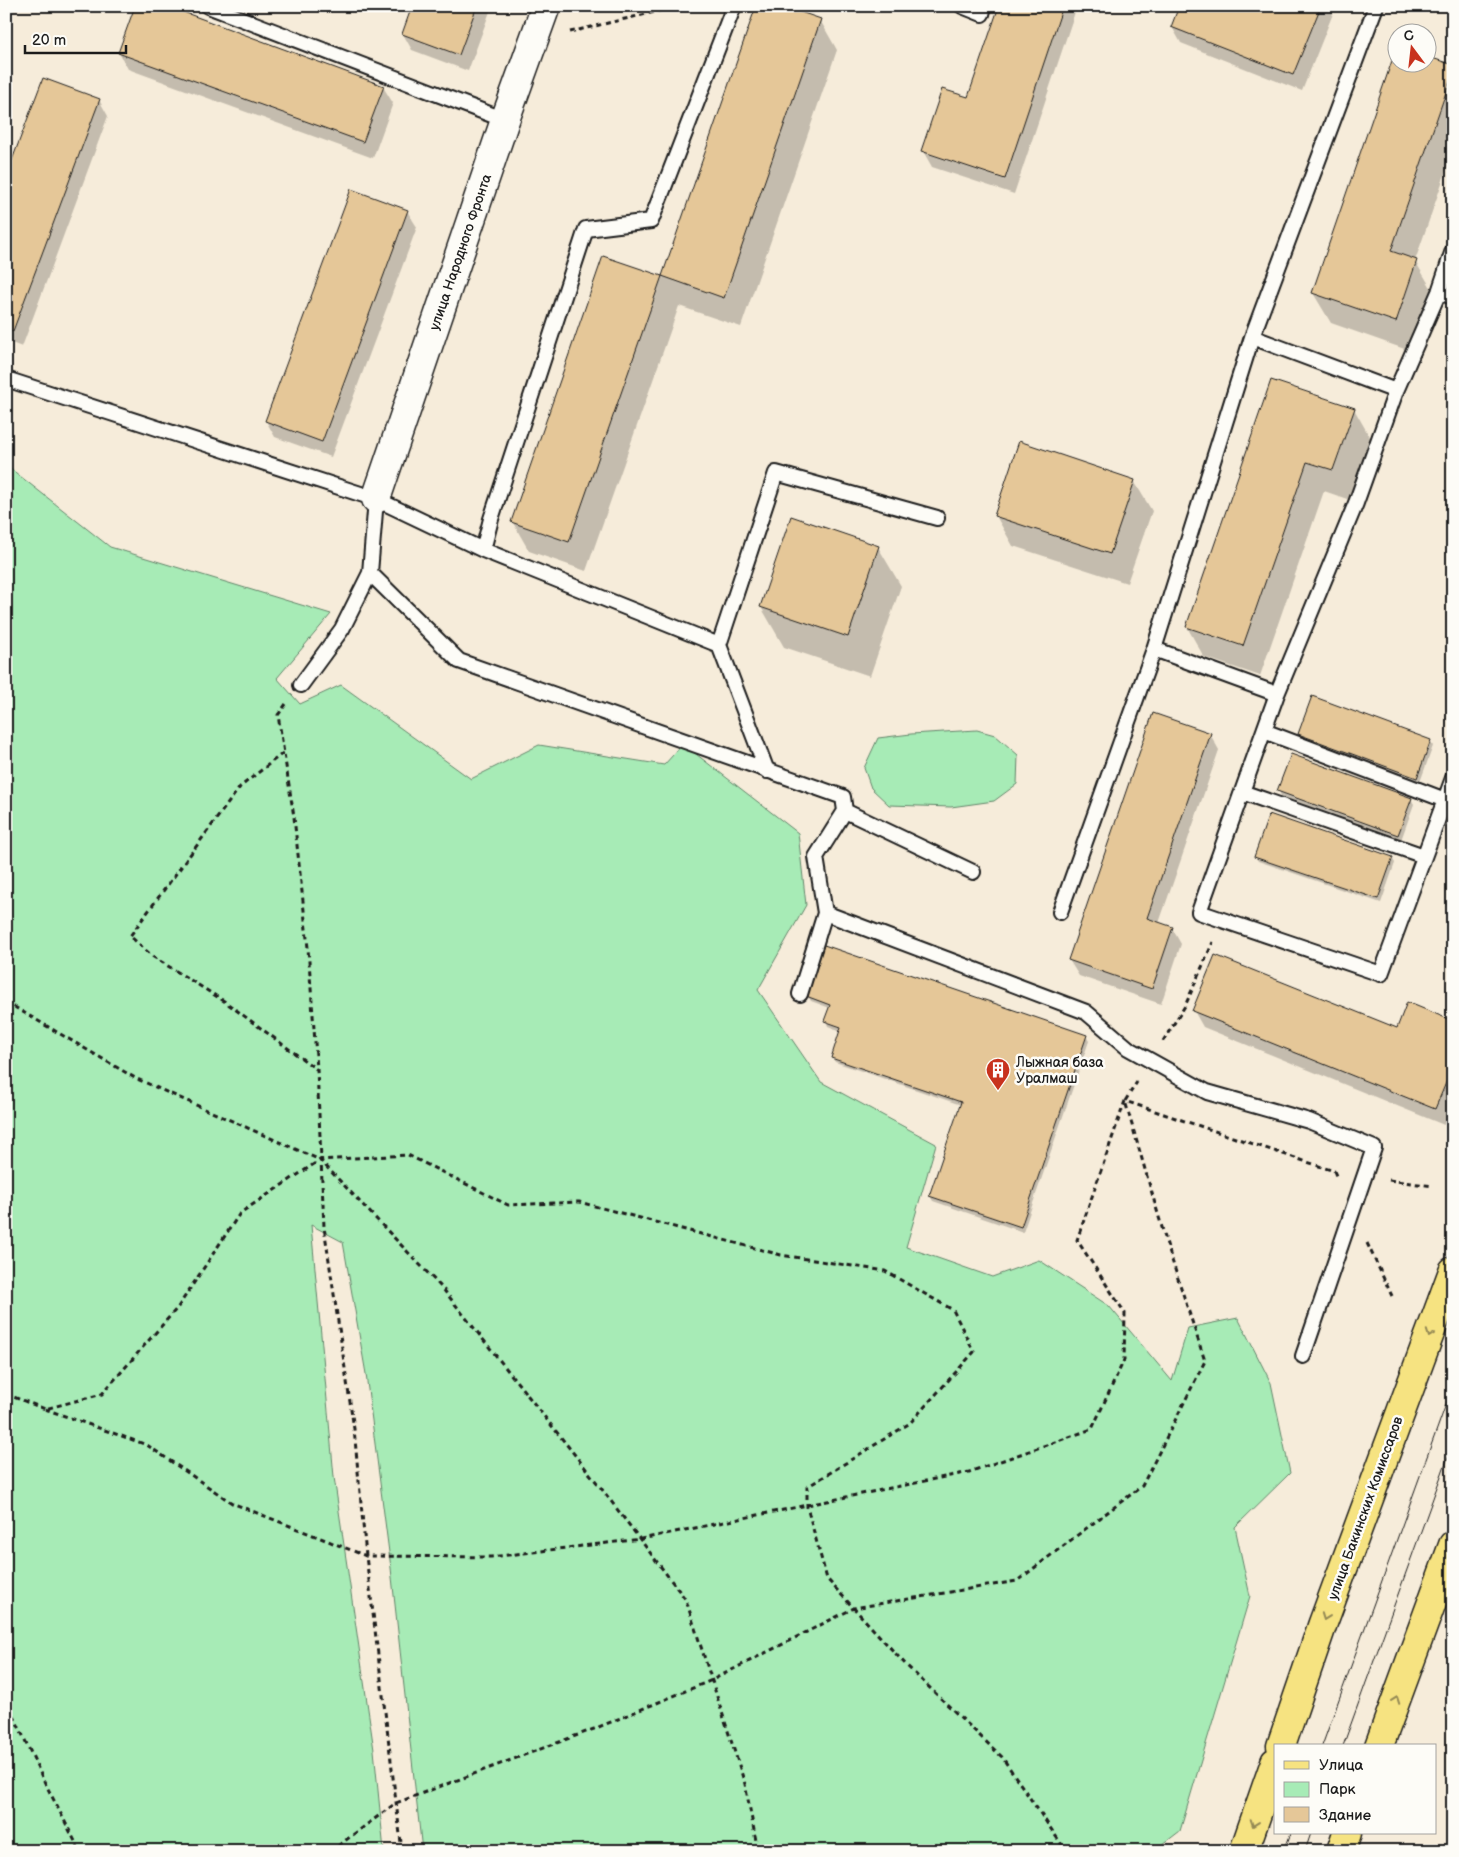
<svg xmlns="http://www.w3.org/2000/svg" width="1459" height="1857" font-family="'Balsamiq Sans',sans-serif">
	<style>
		.green { fill: #a7ebb6; stroke: #628469 }
		.shadow { fill: #0003 }
		.building { fill: #e5c798; stroke: #1c1c1c }
		.lines { fill: none; stroke-linecap: round; stroke-linejoin: round }
		.lane-casing { stroke: #1c1c1c; stroke-width: 18 }
		.street-casing { stroke: #1c1c1c; stroke-width: 31 }
		.primary-casing { stroke: #1c1c1c; stroke-width: 31 }
		.path { stroke: #1c1c1c; stroke-width: 3; stroke-dasharray: 5 4; stroke-linecap: butt }
		.lane { stroke: #fdfcf7; stroke-width: 14 }
		.street { stroke: #fdfcf7; stroke-width: 28 }
		.primary { stroke: #f6e381; stroke-width: 28 }
		.tram { stroke: #1c1c1c; stroke-width: 1 }
		.oneway { stroke: #948954 }
		.labels { text-anchor: middle; stroke-width: 5; stroke-linejoin: round; paint-order: stroke }
		.street-label { font-size: 14px; fill: #1c1c1c; stroke: #fdfcf7 }
		.poi-label { font-size: 14px; fill: #1c1c1c; stroke: #fdfcf7; text-anchor: start }
	</style>
	<rect width="100%" height="100%" fill="#f6ecda"/>
	<filter id="ink" filterUnits="userSpaceOnUse"><feTurbulence type="fractalNoise" baseFrequency=".02" numOctaves="2"/><feDisplacementMap in="SourceGraphic" scale="10" xChannelSelector="R" yChannelSelector="G"/><feConvolveMatrix kernelMatrix="1 2 1 2 8 2 1 2 1" color-interpolation-filters="sRGB"/></filter>
	<g filter="url(#ink)">
		<path class="green" d="M6,465L110,547L331,614L277,678L300,704L341,685L471,779L539,745L664,765L683,744L798,833L806,905L758,990L821,1082L936,1144L906,1247L992,1277L1039,1260L1109,1306L1172,1381L1188,1328L1238,1318L1271,1383L1290,1473L1235,1527L1250,1596L1180,1831L1154,1851H422L391,1568L366,1374L343,1242L311,1225L334,1477L374,1750L384,1851H6Z
			M977,730L995,735L1018,755L1017,784L994,801L951,807L889,805L871,788L864,768L878,738L911,734Z"/>
		<path class="shadow" d="M413,6H492L468,71L412,50L403,34Z
			M757,6L820,20L837,50L741,327L679,306L586,571L529,551L512,521L604,258L662,278Z
			M1000,6H1077L1014,194L932,167L923,151L969,99Z
			M1180,6H1336L1302,91L1181,43L1172,27Z
			M119,53L383,87L393,103L373,158L128,69Z
			M1396,53V62L1453,67V151L1415,261L1433,291L1413,352L1331,323L1313,293Z
			M99,100L108,116L22,347L6,341V180Z
			M407,211L417,227L331,457L275,437L266,421Z
			M1272,381L1354,409L1371,439L1350,500L1324,491L1260,676L1204,657L1187,627Z
			M1134,481L1152,511L1127,583L1013,546L996,516Z
			M878,547L901,586L870,676L784,647L761,607Z
			M1210,734L1219,750L1159,923L1172,928L1181,944L1161,1004L1079,976L1069,960Z
			M1299,734L1430,741L1433,746L1420,782L1302,739Z
			M1279,791L1411,799L1414,804L1401,840L1281,796Z
			M1255,856L1392,858L1395,863L1381,903L1258,861Z
			M808,996L1086,1036L1089,1041L1023,1232L933,1201L930,1196L961,1105L835,1062L832,1057L841,1031L828,1026L826,1021L830,1008L811,1001Z
			M1194,1011L1397,1030L1453,1022V1103L1444,1125L1203,1027Z"/>
		<path class="building" d="M135,6H167L384,86L363,142L118,53Z
			M412,6H477L459,55L402,34Z
			M756,6H783L821,19L724,298L662,276Z
			M999,6H1063L1005,179L921,151L942,89L968,97Z
			M1179,6H1321L1293,75L1171,27Z
			M1396,49V62H1426V56L1453,65V72L1391,251L1417,260L1396,322L1312,293Z
			M43,78L100,99L13,331L6,329V176Z
			M351,189L408,210L322,442L265,421Z
			M603,256L662,276L569,542L511,522Z
			M1271,380L1355,408L1333,470L1307,462L1243,646L1186,627Z
			M1019,441L1135,480L1110,554L994,516Z
			M791,516L879,546L848,637L760,607Z
			M1312,696L1431,740L1417,778L1298,734Z
			M1153,713L1211,733L1147,918L1173,927L1152,989L1068,960Z
			M1291,754L1412,798L1398,835L1277,791Z
			M1269,814L1393,857L1378,899L1254,857Z
			M1453,891V907L1447,905Z
			M824,945L1087,1035L1021,1227L929,1196L961,1102L831,1058L841,1027L824,1021L830,1005L806,996Z
			M1215,955L1397,1028L1407,1002L1453,1021V1066L1435,1109L1192,1011Z"/>
		<g class="lines">
			<defs>
				<path id="lane" d="M208,6L505,120
					M962,6L982,14L984,6
					M1439,292L1453,297
					M1252,337L1396,391
					M6,379L376,499L483,550L719,645
					M376,499L370,573L459,661L843,797L845,811L973,872
					M483,550L491,519L586,229L651,221L734,6
					M1154,649L1277,694L1356,503L1396,391L1439,292L1453,250
					M301,685L342,629L370,573
					M1277,694L1199,912L1381,974L1453,778
					M1264,731L1445,800
					M767,771L719,645L776,473L937,518
					M1242,792L1424,856
					M1060,912L1154,649L1252,337L1376,6
					M825,913L1086,1012L1128,1048L1207,1092L1309,1121L1374,1148L1303,1356
					M800,994L825,913L816,857L845,811"/>
				<path id="street" d="M376,499L505,120L546,6"/>
				<path id="primary" d="M1281,1746L1323,1623L1453,1271
					M1379,1746L1453,1545
					M1244,1851L1275,1762
					M1341,1851L1347,1833"/>
			</defs>
			<use href="#lane" class="lane-casing"/>
			<use href="#street" class="street-casing"/>
			<use href="#primary" class="primary-casing"/>
			<path class="path" d="M570,32L680,6
				M286,704L278,715L294,817L308,948L317,1069L324,1227L354,1429L366,1556L402,1851
				M283,753L240,787L130,936L152,956L224,1001L316,1069
				M6,1002L135,1078L320,1160L443,1289L598,1484L686,1600L745,1784L758,1851
				M1163,1041L1185,1006L1213,942
				M1389,1180L1433,1186
				M1367,1243L1392,1296
				M6,1394L45,1409L102,1394L178,1307L240,1213L320,1160L408,1155L508,1205L579,1202L781,1255L885,1271L953,1310L974,1352L910,1423L807,1487V1507L827,1579L907,1666L1002,1757L1066,1851
				M45,1409L147,1445L232,1503L366,1556L491,1557L641,1539L969,1472L1092,1429L1124,1360L1125,1313L1077,1240L1125,1101L1334,1171L1337,1178
				M6,1699L43,1779L80,1851
				M331,1851L396,1803L594,1729L712,1680L854,1608L1017,1581L1142,1486L1205,1361L1168,1248L1125,1101L1137,1082"/>
			<use href="#lane" class="lane"/>
			<use href="#street" class="street"/>
			<use href="#primary" class="primary"/>
			<path class="tram" d="M1322,1746L1453,1385
				M1343,1746L1453,1443
				M1284,1851L1291,1833
				M1305,1851L1311,1833"/>
		</g>
		<defs><path id="oneway-chevron" d="M-2-3.5L2.5 0L-2 3.5" fill="none" stroke-width="1.6" stroke-linecap="round" stroke-linejoin="round" transform="scale(1.25)"/></defs>
		<g class="oneway">
			<use href="#oneway-chevron" transform="translate(1430 1334) rotate(110)"/>
			<use href="#oneway-chevron" transform="translate(1325 1617) rotate(110)"/>
			<use href="#oneway-chevron" transform="translate(1396 1700) rotate(-70)"/>
			<use href="#oneway-chevron" transform="translate(1254 1823) rotate(109)"/>
		</g>
	</g>
	<defs>
		<symbol id="building-pin" viewBox="-11 -11 22 30"><path d="M0 17L-7.5 6A9.5 9.5 0 1 1 7.5 6Z" fill="#c8321e" stroke="#fdfcf7"/><path d="M-4-6H4V6H1V3H-1V6H-4ZM-2.5-4.3h1.7v1.8h-1.7ZM.8-4.3h1.7v1.8H.8ZM-2.5-1h1.7V.8h-1.7ZM.8-1h1.7V.8H.8Z" fill="#fff"/></symbol>
	</defs>
	<g fill-rule="evenodd">
		<use href="#building-pin" x="984" y="1056" width="28" height="38"/>
	</g>
	<g class="labels">
		<g class="street-label">
			<text transform="translate(460 252) rotate(-71)" y="5">улица Народного Фронта</text>
			<text transform="translate(1365 1508) rotate(-70)" y="5">улица Бакинских Комиссаров</text>
		</g>
		<g class="poi-label">
			<text x="1016" y="1067">Лыжная база<tspan x="1016" dy="16">Уралмаш</tspan></text>
		</g>
	</g>
	<rect width="1459" height="1857" fill="none" stroke="#fdfcf7" stroke-width="25"/>
	<rect x="12" y="12" width="1434" height="1832" fill="none" stroke="#1c1c1c" stroke-width="2" filter="url(#ink)"/>
	<rect x="1274" y="1744" width="162" height="90" fill="#fdfcf7" stroke="#a3a29f"/>
	<rect x="1284" y="1761" width="25" height="8" fill="#f6e381" stroke="#a3a29f"/>
	<text x="1319" y="1770" font-size="15" fill="#1c1c1c">Улица</text>
	<rect x="1284" y="1782" width="25" height="15" fill="#a7ebb6" stroke="#a3a29f"/>
	<text x="1319" y="1794" font-size="15" fill="#1c1c1c">Парк</text>
	<rect x="1284" y="1807" width="25" height="15" fill="#e5c798" stroke="#a3a29f"/>
	<text x="1319" y="1820" font-size="15" fill="#1c1c1c">Здание</text>
	<g transform="translate(1412 48) rotate(345)"><circle r="24" fill="#fdfcf7" stroke="#a3a29f"/>
	<path d="M0-4L9 19L0 12L-9 19Z" fill="#c8321e"/>
	<text y="-8" font-size="14" font-weight="bold" text-anchor="middle" fill="#1c1c1c">С</text>
	</g>
	<path d="M25 45v8h101v-8" fill="none" stroke="#1c1c1c" stroke-width="2.5"/>
	<text x="32" y="45" font-size="15" fill="#1c1c1c" stroke="#fdfcf7" stroke-width="4" paint-order="stroke">20 m</text>
</svg>
